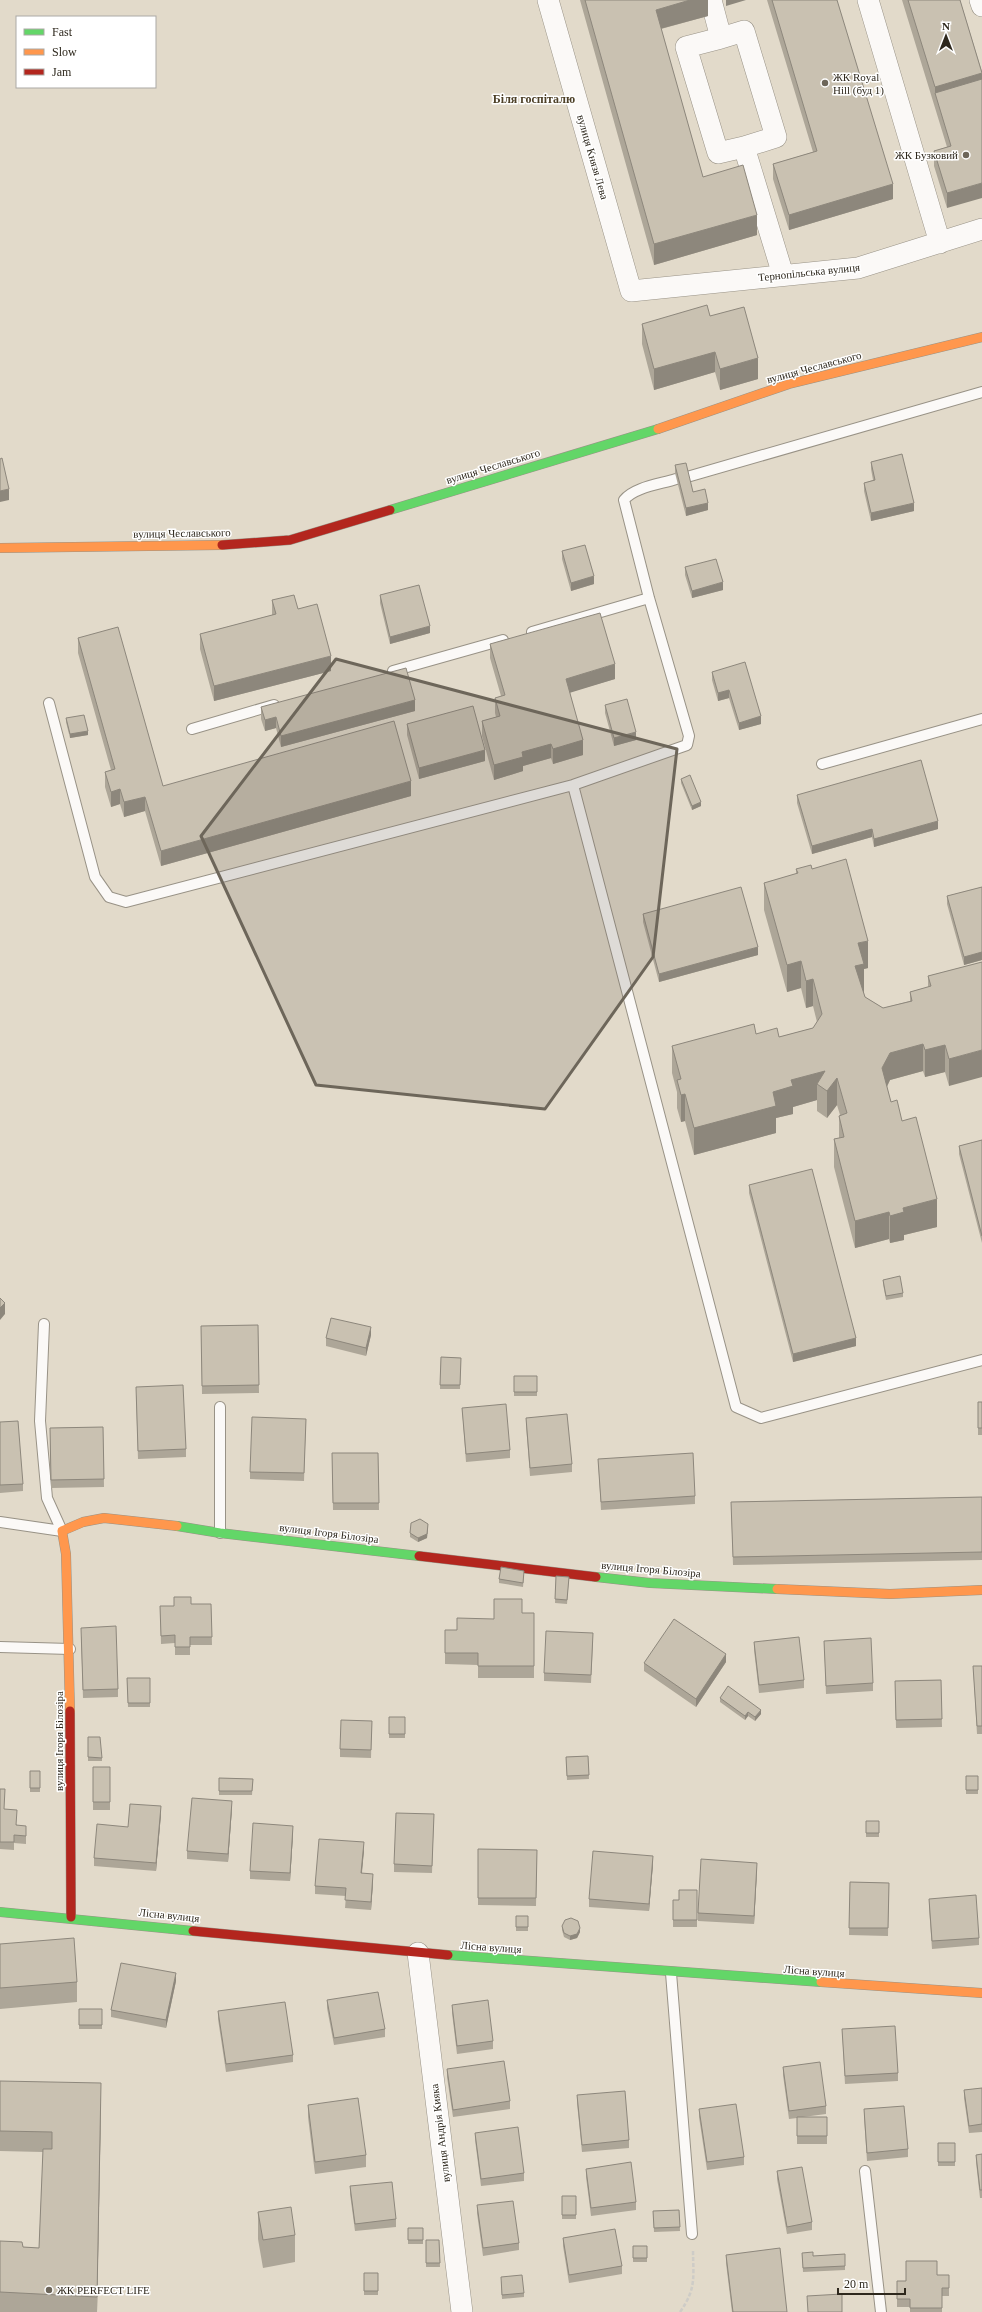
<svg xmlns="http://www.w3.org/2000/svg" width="982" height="2312" font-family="'Times New Roman',serif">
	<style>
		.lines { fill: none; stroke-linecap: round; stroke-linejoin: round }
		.lane-casing { stroke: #989286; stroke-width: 12 }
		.street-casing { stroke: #989286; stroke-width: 22 }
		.fast-casing { stroke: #989286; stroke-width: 10 }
		.slow-casing { stroke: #989286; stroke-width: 10 }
		.jam-casing { stroke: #989286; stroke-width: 10 }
		.path { stroke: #ceccc7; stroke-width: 2.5; stroke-dasharray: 4 2; stroke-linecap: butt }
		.lane { stroke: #fbf9f7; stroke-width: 10 }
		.street { stroke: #fbf9f7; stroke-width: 21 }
		.fast { stroke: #63d668; stroke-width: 9 }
		.slow { stroke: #ff974d; stroke-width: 9 }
		.jam { stroke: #b3261e; stroke-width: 9 }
		.wall { fill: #ada698 }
		.shaded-wall { fill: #8d877c }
		.building { fill: #c9c1b1; stroke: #8d877c }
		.marked { fill: #6d665a; fill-opacity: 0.2; stroke: #6d665a; stroke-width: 3; stroke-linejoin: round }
		.poi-dot { fill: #6d665a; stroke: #fff; stroke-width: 1.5 }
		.labels { text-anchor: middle; stroke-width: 3; stroke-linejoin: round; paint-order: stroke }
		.poi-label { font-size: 11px; fill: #2e281d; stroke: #fff; text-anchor: start }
		.street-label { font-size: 11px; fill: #2e281d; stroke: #fff }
		.neighbourhood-label { font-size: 12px; font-weight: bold; fill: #4d4027; stroke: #fff }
	</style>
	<rect width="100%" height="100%" fill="#e2daca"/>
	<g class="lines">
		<defs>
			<path id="lane" d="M687,477L982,392
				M532,632L649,598
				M393,671L503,640
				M49,703L95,877L109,897L126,902L573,785L687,745L689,736L649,598L624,500C634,487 661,484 676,479
				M192,729L274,705
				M822,764L982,719
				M573,785L736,1407L761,1418L982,1360
				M0,1522L62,1531L47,1498L40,1421L44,1324
				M220,1533V1407
				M0,1647L70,1649
				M671,1973L692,2234
				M865,2171L881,2312"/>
			<path id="street" d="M548,0L631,291L858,268L982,229
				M711,0L721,38L744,31L776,137L744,147L783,275
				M868,0L940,243
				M980,0L982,6
				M721,38L686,47L718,153L744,147
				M418,1953L462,2312"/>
			<path id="fast" d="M390,510L658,429
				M177,1526L220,1533L419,1556
				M596,1577L650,1583L777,1589
				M0,1912L193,1931
				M448,1955L821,1982"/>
			<path id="slow" d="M658,429L789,384L982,337
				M0,548L222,545
				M777,1589L890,1594L982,1590
				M70,1711L66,1554L62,1531L83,1522L104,1518L177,1526
				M821,1982L982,1993"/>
			<path id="jam" d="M222,545L290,540L390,510
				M419,1556L596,1577
				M70,1711L71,1917
				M193,1931L448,1955"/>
		</defs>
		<use href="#lane" class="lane-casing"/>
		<use href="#street" class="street-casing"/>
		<use href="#fast" class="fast-casing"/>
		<use href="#slow" class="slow-casing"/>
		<use href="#jam" class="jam-casing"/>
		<path class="path" d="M680,2312C697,2288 693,2276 693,2249"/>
		<use href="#lane" class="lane"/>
		<use href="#street" class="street"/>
		<use href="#fast" class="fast"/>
		<use href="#slow" class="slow"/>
		<use href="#jam" class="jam"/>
	</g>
	<path class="wall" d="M580,0H708V16L661,29L703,177L757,235L654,265Z
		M767,0H837L893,199L789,230L773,179V164L813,152Z
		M902,0H960L982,72L947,208L934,166V151L947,147Z
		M710,316L758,379L720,390L715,372L654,390L642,344V324Z
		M871,462L914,511L871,521L864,491V483L873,480L871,469Z
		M675,465L693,492L708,510L686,516L675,473Z
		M562,551L594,584L571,591L562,559Z
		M685,567L723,590L692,598L685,575Z
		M380,595L430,633L390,644L380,603Z
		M272,600L331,671L214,701L200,649V634L272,615Z
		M78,638L163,786L411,796L161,866L145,811L124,817L120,804L111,807L105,787V772L111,770L78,653Z
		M490,644L615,679L570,692L583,755L553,764L551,758L523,766V771L494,780L482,736V721L496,717L495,713V698L501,696L490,658Z
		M712,672L761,724L739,730L729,698L718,701L712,680Z
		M605,705L636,740L614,746L605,713Z
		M261,707L415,711L281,747L276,728L265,731L261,719Z
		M66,718L88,735L70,738L66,722Z
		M407,724L485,761L419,779L407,735Z
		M681,779L701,806L692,810L681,783Z
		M797,795L938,829L874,847L872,837L812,854L797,803Z
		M796,869H812L868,968L864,969V992H863L865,997L883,1008L910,1001V992L928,987V976L982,962L949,1086L945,1072L925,1077L923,1071L890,1080L887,1087L891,1102L902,1121L937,1227L904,1235V1240L890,1243L889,1239L855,1248L834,1167V1139L839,1138V1116L840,1115L837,1105L827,1118L817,1111V1100L793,1107V1114L776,1118V1133L694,1155L685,1121L681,1122L677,1108V1092L672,1073V1046L756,1034L779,1037L813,1028L817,1022L813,1006L806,1008L801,988L787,992L764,910V883L796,874Z
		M982,887V960L964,965L947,904V896Z
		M643,914L758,955L659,982L643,922Z
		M982,1140V1243L959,1154V1146Z
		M749,1185L856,1346L793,1362L749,1193Z
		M883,1280L903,1293V1297L886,1300L883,1284Z
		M258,1325L259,1393L202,1394L201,1326Z
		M371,1335L366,1356L326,1346V1338Z
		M441,1357L461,1358L460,1389H440Z
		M514,1376H537V1396H514Z
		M136,1395L186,1449V1457L138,1459Z
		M978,1402H982V1435H978Z
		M462,1408L510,1450V1458L466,1462Z
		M526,1418L572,1464V1472L530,1476L526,1425Z
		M306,1419L304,1481L250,1479V1472Z
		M0,1422L23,1484V1491L0,1493Z
		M103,1427L104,1487L51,1488L50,1428Z
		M332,1453H378L379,1510H333Z
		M598,1459L695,1496V1504L601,1510Z
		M982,1497V1560L733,1565L731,1502Z
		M428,1528L427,1538L418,1542L410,1537V1533Z
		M524,1575L523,1587L499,1583V1579Z
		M556,1576L569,1577L567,1604L555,1603Z
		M191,1604H211L212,1645H190V1655H175V1643L161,1644L160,1606H174Z
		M522,1613H534V1678H478V1665L445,1664V1630H457L494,1619Z
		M81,1636L118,1689V1697L83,1698Z
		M593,1641L591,1683L544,1681V1673Z
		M824,1641L873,1683V1691L826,1694Z
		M754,1642L804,1680V1688L759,1693L754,1650Z
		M726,1662L696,1707L644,1671V1663Z
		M973,1666H982V1734H977Z
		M127,1678H150V1707H128Z
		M941,1680L942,1727L896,1728L895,1681Z
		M720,1698L761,1714L755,1721L748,1716L745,1720L720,1702Z
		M389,1717H405V1738H389Z
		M372,1721L371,1758L340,1757V1749Z
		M88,1737L102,1758V1761H88Z
		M588,1756L589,1779L567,1780L566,1757Z
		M93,1767H110V1810H93Z
		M30,1771H40V1792H30Z
		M966,1776H978V1794H966Z
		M219,1778L253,1779L252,1795H219Z
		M0,1789L4,1809L17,1825L26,1833V1844L14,1843V1850L0,1849Z
		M232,1808L228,1862L187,1859V1851Z
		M161,1814L156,1871L94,1866V1858L128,1827Z
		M434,1814L432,1873L394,1872V1864Z
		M866,1821H879V1837H866Z
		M293,1834L290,1881L250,1879V1871Z
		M478,1849L537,1850L536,1906L478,1905Z
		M364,1850L362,1873L373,1882L371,1910L345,1908L346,1896L315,1894V1886Z
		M653,1864L649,1911L589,1907V1899Z
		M757,1870L754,1924L698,1921V1913Z
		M850,1882L889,1883L888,1936L849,1935Z
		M697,1890V1927H673V1900H679Z
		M929,1899L979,1938V1945L932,1949L929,1907Z
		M516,1916H528V1931H516Z
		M562,1926L580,1932L577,1938L570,1940L564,1937L562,1930Z
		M0,1944L77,1982V2002L0,2009Z
		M176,1981L166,2028L111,2017V2010Z
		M327,2000L385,2029V2037L334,2045L327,2008Z
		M452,2005L493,2041V2049L457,2054L452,2013Z
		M79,2009H102V2029H79Z
		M218,2011L293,2055V2062L226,2072L218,2019Z
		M842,2029L898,2073V2081L845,2084Z
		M783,2067L826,2106V2114L803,2117H827V2144H797V2118L789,2119L783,2075Z
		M447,2069L510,2101V2109L453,2117L447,2077Z
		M0,2081L101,2104L97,2312H0V2241L23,2247L39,2248L43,2152L0,2151Z
		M982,2088V2132L969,2133L964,2098V2090Z
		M577,2095L629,2140V2148L582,2152L577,2103Z
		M308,2105L366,2155V2167L315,2174L308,2117Z
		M699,2109L744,2157V2165L707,2170L699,2117Z
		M864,2109L908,2149V2157L867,2161L864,2117Z
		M475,2133L524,2173V2181L481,2186L475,2140Z
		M938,2143H955V2166H938Z
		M982,2154V2198H980L976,2162V2155Z
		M586,2169L636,2202V2210L591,2216L586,2177Z
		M777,2171L812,2222V2230L787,2234L777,2179Z
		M350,2186L396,2219V2227L355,2231L350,2194Z
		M562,2196H576V2219H562Z
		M477,2205L519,2243V2250L483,2256L477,2213Z
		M679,2210L680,2231L654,2232L653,2211Z
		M258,2212L295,2235V2262L263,2268L258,2239Z
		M408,2228H423V2244H408Z
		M563,2238L622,2266V2274L569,2283L563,2246Z
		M426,2240H439L440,2267H426Z
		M633,2246H647V2262H633Z
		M802,2253L813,2256L845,2254V2270L803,2272Z
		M726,2255L787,2312H732L726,2263Z
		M364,2273H378V2295H364Z
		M949,2275V2296H942V2312H910V2307H897V2281H906Z
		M501,2281L524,2293V2297L502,2299Z"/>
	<path class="shaded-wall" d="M690,0H708V16L656,30V10Z
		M726,0H746L726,6Z
		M982,73V94L935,93V87Z
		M982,183V198L947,208V193Z
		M893,184V199L789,230V215Z
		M757,215V235L654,265V244Z
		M715,352V372L654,390V369Z
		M758,358V379L720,390V369Z
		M9,489V500L0,502V491Z
		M708,503V510L686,516V508Z
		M914,503V511L871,521V513Z
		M594,576V584L571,591V583Z
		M723,582V590L692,598V591Z
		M430,626V633L390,644V637Z
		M331,656V671L214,701V686Z
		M615,664V679L566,694V679Z
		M729,690V698L718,701V693Z
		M415,700V711L281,747V736Z
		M761,716V724L739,730V723Z
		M276,717V728L265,731V720Z
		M88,731V735L70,738V734Z
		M636,732V740L614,746V738Z
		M583,740V755L553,764V749Z
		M551,744V758L523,766V771L494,780V765L522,752Z
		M485,750V761L419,779V768Z
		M411,781V796L161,866V851Z
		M120,789V804L111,807V792Z
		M145,797V811L124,817V802Z
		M701,802V806L692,810V806Z
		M938,821V829L874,847V839Z
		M872,829V837L812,854V846Z
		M868,941V968L864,969V992L855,994V966L858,943Z
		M758,947V955L659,982V974Z
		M982,952V960L964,965V957Z
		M801,961V988L787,992V965Z
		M813,979V1006L806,1008V981Z
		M923,1044V1071L890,1080L882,1096V1068L890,1053Z
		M945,1045V1072L925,1077V1050Z
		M982,1050V1077L949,1086V1059Z
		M825,1071L817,1084V1100L793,1107V1114L776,1118V1133L694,1155V1128L773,1092L791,1080Z
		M837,1078V1105L827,1118V1091Z
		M685,1094V1121L681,1122V1095Z
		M937,1199V1227L904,1235V1240L890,1243V1216L903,1208Z
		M889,1212V1239L855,1248V1221Z
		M5,1303V1314L0,1320V1308Z
		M371,1327V1335L366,1356V1348Z
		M856,1338V1346L793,1362V1354Z
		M428,1524L427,1538L418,1542V1538Z
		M726,1654V1662L696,1707V1699Z
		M761,1710V1714L755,1721V1717Z
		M748,1712V1716L745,1720V1716Z
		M232,1801V1808L228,1862V1854Z
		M161,1806V1814L156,1871V1863Z
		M293,1826V1834L290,1881V1873Z
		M364,1842V1850L361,1880V1873Z
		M653,1856V1864L649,1911V1904Z
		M757,1863V1870L754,1924V1916Z
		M373,1874V1882L371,1910V1902Z
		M580,1928V1932L577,1938L570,1940V1936Z
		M176,1973V1981L166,2028V2020Z
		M101,2083V2104L97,2312V2297Z"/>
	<path class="building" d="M585,0H690L656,10L703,177L743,165L757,215L654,244Z
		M772,0H837L893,184L789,215L773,164L817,151Z
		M908,0H960L982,73L935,87Z
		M982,79V183L947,193L934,151L951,146L935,93Z
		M707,305L710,316L744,307L758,358L720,369L715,352L654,369L642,324Z
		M902,454L914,503L871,513L864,483L875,480L871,462Z
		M2,458L9,489L0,491V459Z
		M686,463L693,492L705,489L708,503L686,508L675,465Z
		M585,545L594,576L571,583L562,551Z
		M716,559L723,582L692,591L685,567Z
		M419,585L430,626L390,637L380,595Z
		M294,595L298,609L317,604L331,656L214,686L200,634L276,614L272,600Z
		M600,613L615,664L566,679L583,740L553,749L551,744L522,752L523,757L494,765L482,721L500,716L495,698L505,695L490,644Z
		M118,627L163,786L394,721L411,781L161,851L145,797L124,802L120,789L111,792L105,772L115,769L78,638Z
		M745,662L761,716L739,723L729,690L718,693L712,672Z
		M406,668L415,700L281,736L276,717L265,720L261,707Z
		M627,699L636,732L614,738L605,705Z
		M473,706L485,750L419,768L407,724Z
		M84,715L88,731L70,734L66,718Z
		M921,760L938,821L874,839L872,829L812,846L797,795Z
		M690,775L701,802L692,806L681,779Z
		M846,859L868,941L858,943L864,964L855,966L865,997L883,1008L912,1001L910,992L931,986L928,976L982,962V1050L949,1059L945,1045L925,1050L923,1044L890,1053L882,1068L891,1102L897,1100L902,1121L916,1117L937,1199L903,1208L904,1212L890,1216L889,1212L855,1221L834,1139L844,1137L839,1116L847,1113L837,1078L827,1091L817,1084L825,1071L791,1080L793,1086L773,1092L776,1106L694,1128L685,1094L681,1095L677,1080L681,1079L672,1046L754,1024L756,1034L777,1028L779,1037L813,1028L822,1014L813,979L806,981L801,961L787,965L764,883L798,873L796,869L811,865L812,869Z
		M741,887L758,947L659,974L643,914Z
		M982,887V952L964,957L947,896Z
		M982,1140V1236L959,1146Z
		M812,1169L856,1338L793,1354L749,1185Z
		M900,1276L903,1293L886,1296L883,1280Z
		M0,1298L5,1303L0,1308Z
		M331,1318L371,1327L366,1348L326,1338Z
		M258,1325L259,1385L202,1386L201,1326Z
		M441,1357L461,1358L460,1385H440Z
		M514,1376H537V1392H514Z
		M183,1385L186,1449L138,1451L136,1387Z
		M978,1402H982V1428H978Z
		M506,1404L510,1450L466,1454L462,1408Z
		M567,1414L572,1464L530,1468L526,1418Z
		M252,1417L306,1419L304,1473L250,1472Z
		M18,1421L23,1484L0,1485V1422Z
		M103,1427L104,1479L51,1480L50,1428Z
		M332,1453H378L379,1503H333Z
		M693,1453L695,1496L601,1502L598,1459Z
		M982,1497V1552L733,1557L731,1502Z
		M420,1519L428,1524L427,1534L418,1538L410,1533L411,1523Z
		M501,1567L524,1571L523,1583L499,1579Z
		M556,1576L569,1577L567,1600L555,1599Z
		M174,1597H191V1604H211L212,1637H190V1647H175V1635L161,1636L160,1606H174Z
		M494,1599H522V1613H534V1666H478V1653H445V1630H457V1618L494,1619Z
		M674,1619L726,1654L696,1699L644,1663Z
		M116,1626L118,1689L83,1690L81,1628Z
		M546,1631L593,1633L591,1675L544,1673Z
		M799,1637L804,1680L759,1685L754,1642Z
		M871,1638L873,1683L826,1686L824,1641Z
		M973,1666H982V1726H977Z
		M127,1678H150V1703H128Z
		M941,1680L942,1719L896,1720L895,1681Z
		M728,1686L761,1710L755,1717L748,1712L745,1716L720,1698Z
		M389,1717H405V1734H389Z
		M341,1720L372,1721L371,1750L340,1749Z
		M88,1737H100L102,1758L88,1757Z
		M588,1756L589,1775L567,1776L566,1757Z
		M93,1767H110V1802H93Z
		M30,1771H40V1788H30Z
		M966,1776H978V1790H966Z
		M219,1778L253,1779L252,1791H219Z
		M0,1789H5L4,1809L17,1810L16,1825L26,1826V1836L14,1835V1842H0Z
		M192,1798L232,1801L228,1854L187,1851Z
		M130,1804L161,1806L156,1863L94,1858L97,1824L128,1827Z
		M396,1813L434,1814L432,1866L394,1864Z
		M866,1821H879V1833H866Z
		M253,1823L293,1826L290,1873L250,1871Z
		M319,1839L364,1842L361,1873L373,1874L371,1902L345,1900L346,1888L315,1886Z
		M478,1849L537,1850L536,1898H478Z
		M593,1851L653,1856L649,1904L589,1899Z
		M701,1859L757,1863L754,1916L698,1913Z
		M850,1882L889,1883L888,1928H849Z
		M679,1890H697V1920H673V1900H679Z
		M976,1895L979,1938L932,1941L929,1899Z
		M516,1916H528V1927H516Z
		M571,1918L578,1921L580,1928L577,1934L570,1936L564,1933L562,1926L565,1920Z
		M74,1938L77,1982L0,1988V1944Z
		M121,1963L176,1973L166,2020L111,2010Z
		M378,1992L385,2029L334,2038L327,2000Z
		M488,2000L493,2041L457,2046L452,2005Z
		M285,2002L293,2055L226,2064L218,2011Z
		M79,2009H102V2025H79Z
		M895,2026L898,2073L845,2076L842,2029Z
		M504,2061L510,2101L453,2110L447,2069Z
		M820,2062L826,2106L789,2111L783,2067Z
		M0,2081L101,2083L97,2297L0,2292V2241L22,2242L23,2247L39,2248L43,2149H52V2132L0,2131Z
		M982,2088V2124L969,2126L964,2090Z
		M625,2091L629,2140L582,2145L577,2095Z
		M358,2098L366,2155L315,2162L308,2105Z
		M736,2104L744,2157L707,2162L699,2109Z
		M904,2106L908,2149L867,2153L864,2109Z
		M797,2117H827V2136H797Z
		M518,2127L524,2173L481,2179L475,2133Z
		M938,2143H955V2162H938Z
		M982,2154V2190H980L976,2155Z
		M631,2162L636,2202L591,2208L586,2169Z
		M802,2167L812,2222L787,2227L777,2171Z
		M392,2182L396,2219L355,2224L350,2186Z
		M562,2196H576V2215H562Z
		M513,2201L519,2243L483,2248L477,2205Z
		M291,2207L295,2235L263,2240L258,2212Z
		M679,2210L680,2227L654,2228L653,2211Z
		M408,2228H423V2240H408Z
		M615,2229L622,2266L569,2275L563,2238Z
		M426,2240H439L440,2263H426Z
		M633,2246H647V2258H633Z
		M780,2248L787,2312H733L726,2255Z
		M813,2252V2256L845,2254V2266L803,2268L802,2253Z
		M906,2261H937V2275H949V2288H942V2308H910V2299H897V2281H906Z
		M364,2273H378V2291H364Z
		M522,2275L524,2293L502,2295L501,2277Z
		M842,2294V2312H808L807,2296Z"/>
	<path class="marked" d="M336,659L677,749L653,957L545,1109L316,1085L201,836Z"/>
	<g class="poi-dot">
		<circle cx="825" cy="83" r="4"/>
		<circle cx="966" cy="155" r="4"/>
		<circle cx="49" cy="2290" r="4"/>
	</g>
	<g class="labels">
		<g class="poi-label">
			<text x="833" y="81">ЖК Royal<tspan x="833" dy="13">Hill (буд 1)</tspan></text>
			<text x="958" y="159" text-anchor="end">ЖК Бузковий</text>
			<text x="57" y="2294">ЖК PERFECT LIFE</text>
		</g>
		<g class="street-label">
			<text transform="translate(593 157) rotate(74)" y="4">вулиця Князя Лева</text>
			<text transform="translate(809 272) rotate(-6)" y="4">Тернопільська вулиця</text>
			<text transform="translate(814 367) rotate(-15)" y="4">вулиця Чеславського</text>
			<text transform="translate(493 466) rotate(-17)" y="4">вулиця Чеславського</text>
			<text transform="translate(182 533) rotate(-1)" y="4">вулиця Чеславського</text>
			<text transform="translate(329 1533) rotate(7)" y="4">вулиця Ігоря Білозіра</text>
			<text transform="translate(651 1569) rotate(5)" y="4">вулиця Ігоря Білозіра</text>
			<text transform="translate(59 1741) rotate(-90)" y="4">вулиця Ігоря Білозіра</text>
			<text transform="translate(169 1915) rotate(6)" y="4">Лісна вулиця</text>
			<text transform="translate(491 1947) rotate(4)" y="4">Лісна вулиця</text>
			<text transform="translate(814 1971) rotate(4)" y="4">Лісна вулиця</text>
			<text transform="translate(440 2133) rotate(-97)" y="4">вулиця Андрія Кияка</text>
		</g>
		<g class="neighbourhood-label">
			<text x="534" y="103">Біля госпіталю</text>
		</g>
	</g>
	<rect x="16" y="16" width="140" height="72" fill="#ffffff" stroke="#aba9a5"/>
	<rect x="24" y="29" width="20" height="6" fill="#63d668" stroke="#aba9a5"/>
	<text x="52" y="36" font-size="12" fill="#2e281d">Fast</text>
	<rect x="24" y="49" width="20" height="6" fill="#ff974d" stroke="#aba9a5"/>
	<text x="52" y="56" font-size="12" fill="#2e281d">Slow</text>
	<rect x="24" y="69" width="20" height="6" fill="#b3261e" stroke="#aba9a5"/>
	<text x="52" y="76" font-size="12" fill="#2e281d">Jam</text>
	<g transform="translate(946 36)" stroke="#ffffff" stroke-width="3" paint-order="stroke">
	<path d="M0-3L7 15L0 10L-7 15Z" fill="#2e281d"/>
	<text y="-6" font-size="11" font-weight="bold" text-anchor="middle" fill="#2e281d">N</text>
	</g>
	<path d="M838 2288v6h67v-6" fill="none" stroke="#2e281d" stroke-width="2"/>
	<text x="844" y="2288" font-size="12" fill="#2e281d" stroke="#ffffff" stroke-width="3" paint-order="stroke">20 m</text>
</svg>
